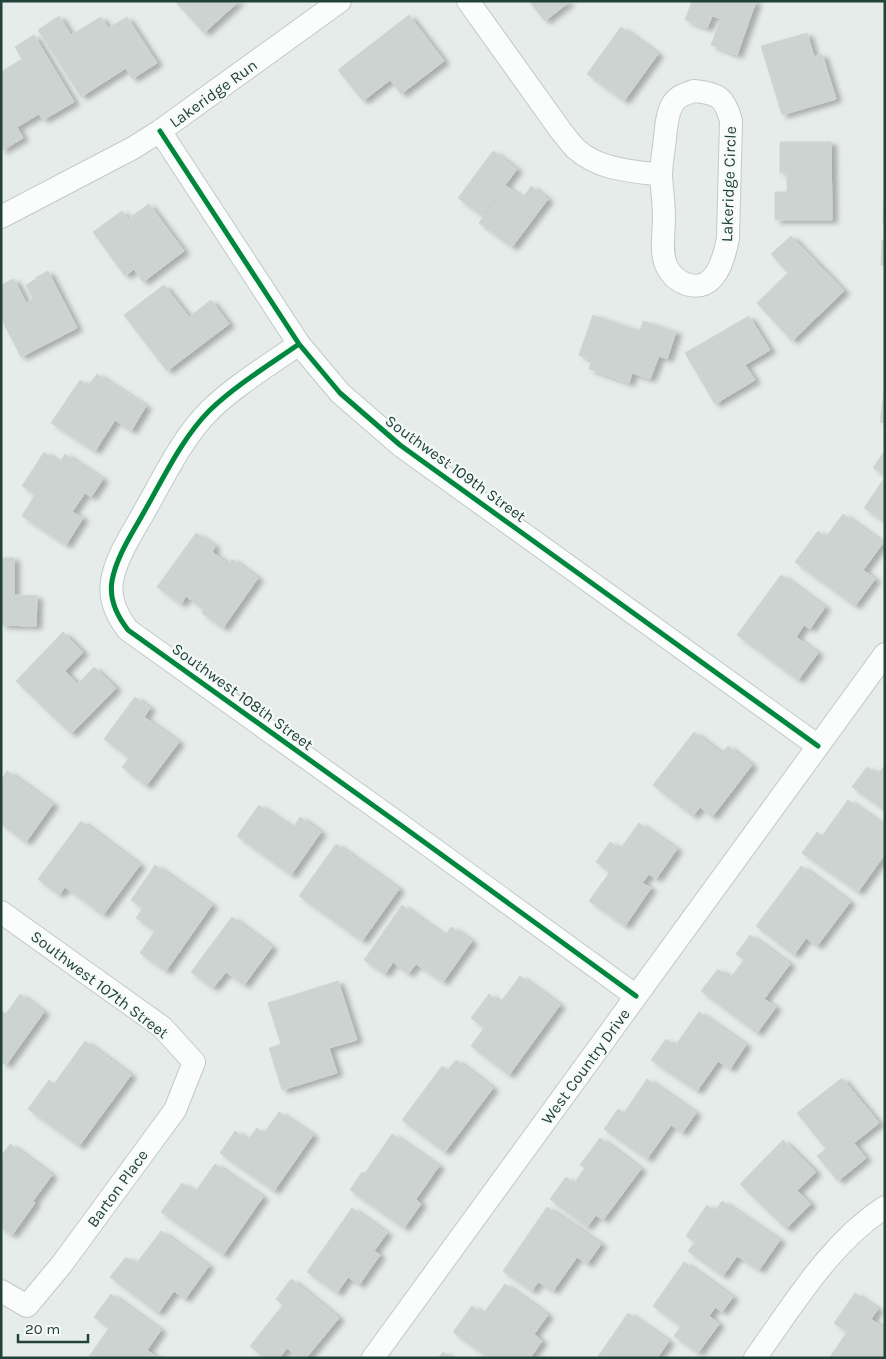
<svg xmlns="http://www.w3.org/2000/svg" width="886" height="1359" font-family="Karla,sans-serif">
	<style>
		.building { fill: #cdd3d1; stroke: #cfd5d3; filter: url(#shadow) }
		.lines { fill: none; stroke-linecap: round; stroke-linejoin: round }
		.street-casing { stroke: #c3c9c7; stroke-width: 24 }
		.street { stroke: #fbfcfc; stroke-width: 22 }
		.cycleway-casing { stroke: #f5faf8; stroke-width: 8 }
		.cycleway { stroke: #00873e; stroke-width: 5 }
		.labels { text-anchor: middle; stroke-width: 4; stroke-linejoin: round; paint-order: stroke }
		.street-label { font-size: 16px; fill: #22413b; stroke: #f5faf8 }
	</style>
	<defs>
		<filter id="shadow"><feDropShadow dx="5.5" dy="3" stdDeviation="2.5" flood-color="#0004"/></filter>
	</defs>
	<rect width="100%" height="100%" fill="#e6ecea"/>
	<path class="building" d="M175,1H239L204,33Z
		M529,1H569V2L545,21Z
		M692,1H756L737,55L711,45L721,19L712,16L707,28L685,20Z
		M409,15L444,61L401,94L390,80L363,101L338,70Z
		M59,16L71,35L101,17L108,28L127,17L157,63L132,79L126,68L81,97L38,30Z
		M621,27L658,54L624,101L587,74Z
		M807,33L814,57L822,54L836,99L782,115L761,46Z
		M34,35L74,102L43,120L39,114L17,127L23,138L1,151V72L22,59L15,47Z
		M780,142H831L832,220H775V192H787V172L780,173Z
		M493,151L517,169L482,216L458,198Z
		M506,186L523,198L531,186L548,199L512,247L479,223Z
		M884,198H885V224H883Z
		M149,204L184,251L143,282L134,269L125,276L93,232L122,211L128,219Z
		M791,236L844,291L792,341L757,303L788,273L771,254Z
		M882,240H885V265H881Z
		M48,271L77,328L21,357L1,318V285L14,279L26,303L33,299L26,285L36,279L35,278Z
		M164,285L189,317L211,300L229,324L167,371L124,315Z
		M593,315L640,331L643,321L676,332L667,359L659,356L650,379L632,373L629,383L589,369L592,360L579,355Z
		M749,316L770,350L745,365L755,380L715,404L685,353Z
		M97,374L146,406L131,431L115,420L95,451L51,423L80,380L88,386Z
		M885,386V423L880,422Z
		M885,450V476L873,468Z
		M44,452L60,463L65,454L103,479L91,497L85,493L72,512L83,518L66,545L22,516L35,495L22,486Z
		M885,477V522L864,508Z
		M843,514L883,543L863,570L875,579L855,606L795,562L818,531L826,537Z
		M196,533L215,546L212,552L228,564L232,559L258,578L223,628L202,613L204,610L186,596L181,604L157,587Z
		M1,558H14V595L37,596L36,626L1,625Z
		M781,575L825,607L810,629L804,625L796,637L818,653L798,680L737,635Z
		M63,632L83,652L65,671L78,684L94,667L116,688L71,734L16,681Z
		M135,697L150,708L144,717L179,742L146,786L122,767L129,758L104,739Z
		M694,732L721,753L728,746L752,765L712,817L700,807L693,816L653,785Z
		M885,765V810L852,787L867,767L878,774Z
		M7,771L53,804L26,842L1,824V780Z
		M848,800L885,826V854L858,892L802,853L817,832L822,836Z
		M259,805L293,828L300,817L321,832L291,875L237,836Z
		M81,821L140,865L103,915L65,887L59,895L38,879Z
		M639,823L677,849L656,879L649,874L642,883L651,888L625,926L589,901L610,872L596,862L610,842L620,849Z
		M336,844L399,889L362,941L299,896Z
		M155,865L212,905L166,971L140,953L155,931L136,918L143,908L131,900Z
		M801,866L850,902L817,946L806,938L794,955L756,926Z
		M402,905L445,936L451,927L472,941L443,982L416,964L408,974L393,962L385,974L364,960Z
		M232,917L272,947L244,985L226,972L213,988L191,972Z
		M750,935L790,964L764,999L776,1007L757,1033L701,991L718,969L730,978L744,960L736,954Z
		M520,976L560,1005L509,1075L471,1046L484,1028L471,1018L489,994L500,1003Z
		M338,981L357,1040L329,1048L337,1073L282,1090L269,1048L281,1044L268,1003Z
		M20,994L44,1012L6,1065L1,1062V1011L6,1014Z
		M699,1012L746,1045L730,1069L718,1061L697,1091L651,1060L666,1039L675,1046Z
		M85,1041L131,1075L79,1146L28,1109L49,1080L54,1084Z
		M456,1060L493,1088L445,1152L402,1120L442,1066L448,1070Z
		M842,1078L879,1123L854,1143L866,1158L838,1181L817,1156L826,1149L797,1113Z
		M647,1079L696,1113L682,1133L671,1125L647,1159L604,1129L618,1109L624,1113Z
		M279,1112L313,1135L274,1191L220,1153L235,1131L248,1140L257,1128L264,1133Z
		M392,1134L439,1166L416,1199L421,1204L404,1228L350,1190L362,1172L365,1173Z
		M600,1138L641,1169L603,1220L596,1215L587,1227L550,1199L566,1177L574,1183L585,1168L580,1165Z
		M783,1140L816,1172L797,1191L811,1204L786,1229L740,1184Z
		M10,1144L52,1175L33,1201L35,1203L12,1235L1,1228V1156Z
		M215,1164L263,1197L223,1255L161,1212L182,1183L195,1192Z
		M722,1201L780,1240L759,1270L737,1256L723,1276L688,1251L695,1242L686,1236L707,1205L715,1211Z
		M547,1207L601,1244L587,1264L577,1257L553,1291L538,1282L532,1291L503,1271Z
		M352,1208L387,1233L374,1251L380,1255L359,1285L348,1277L337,1293L307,1272Z
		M161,1231L209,1266L185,1299L174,1291L158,1313L110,1277L126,1257L136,1264Z
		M684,1262L733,1297L722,1312L715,1307L709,1316L719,1324L698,1353L674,1336L681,1326L653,1306Z
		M291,1279L339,1318L306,1358H299L287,1348L279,1358H264L250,1346L283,1305L276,1299Z
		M505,1284L548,1315L534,1334L542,1341L530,1358H488L453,1332L472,1306L483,1314Z
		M855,1293L878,1309L871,1319L885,1329V1358L830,1357L847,1332L834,1323Z
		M111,1294L161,1330L147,1350L158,1358H88L109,1328L94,1317Z
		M628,1313L669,1341L657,1358H597Z
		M443,1352L451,1358H438Z"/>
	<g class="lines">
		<defs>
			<path id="street" d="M468,1L561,131C566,137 571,144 576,149C599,170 632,171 661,175
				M694,91C717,93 725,97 731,121L728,238C724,259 715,294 686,284C678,281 671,275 667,267C660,253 664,233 664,218C664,204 662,190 661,176C661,163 664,150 665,138C666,127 667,115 672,105C677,96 685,94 694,91Z
				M160,131L299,344L340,393L400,445L818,746
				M1,217L133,148L160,131L340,1
				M299,344C269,365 236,385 210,410C182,438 164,477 144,512C133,532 116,557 112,581C109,599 117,616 128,630L402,826L636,996
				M1,912L162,1027L194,1062L175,1110L62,1264L27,1306L1,1291
				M373,1358L885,654
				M755,1358C794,1304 829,1244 885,1207"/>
		</defs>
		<use href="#street" class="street-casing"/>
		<use href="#street" class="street"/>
		<defs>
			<path id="cycleway" d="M160,131L299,344L340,393L400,445L818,746
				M299,344C269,365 236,385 210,410C182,438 164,477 144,512C133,532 116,557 112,581C109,599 117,616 128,630L402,826L636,996"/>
		</defs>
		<use href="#cycleway" class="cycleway-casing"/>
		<use href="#cycleway" class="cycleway"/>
	</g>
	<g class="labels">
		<g class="street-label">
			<text transform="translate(213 93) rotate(-36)" y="6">Lakeridge Run</text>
			<text transform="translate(728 184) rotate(-88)" y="6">Lakeridge Circle</text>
			<text transform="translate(456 468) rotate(36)" y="6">Southwest 109th Street</text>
			<text transform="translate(243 696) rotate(36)" y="6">Southwest 108th Street</text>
			<text transform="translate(100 984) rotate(37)" y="6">Southwest 107th Street</text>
			<text transform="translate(585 1066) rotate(-54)" y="6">West Country Drive</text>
			<text transform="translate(117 1188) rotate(-54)" y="6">Barton Place</text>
		</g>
	</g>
	<rect width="886" height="1359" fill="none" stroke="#22413b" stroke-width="5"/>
	<path d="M18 1334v8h70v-8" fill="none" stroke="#22413b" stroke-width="2.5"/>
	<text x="25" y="1334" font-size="15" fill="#22413b" stroke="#f5faf8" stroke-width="4" paint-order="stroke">20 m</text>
</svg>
